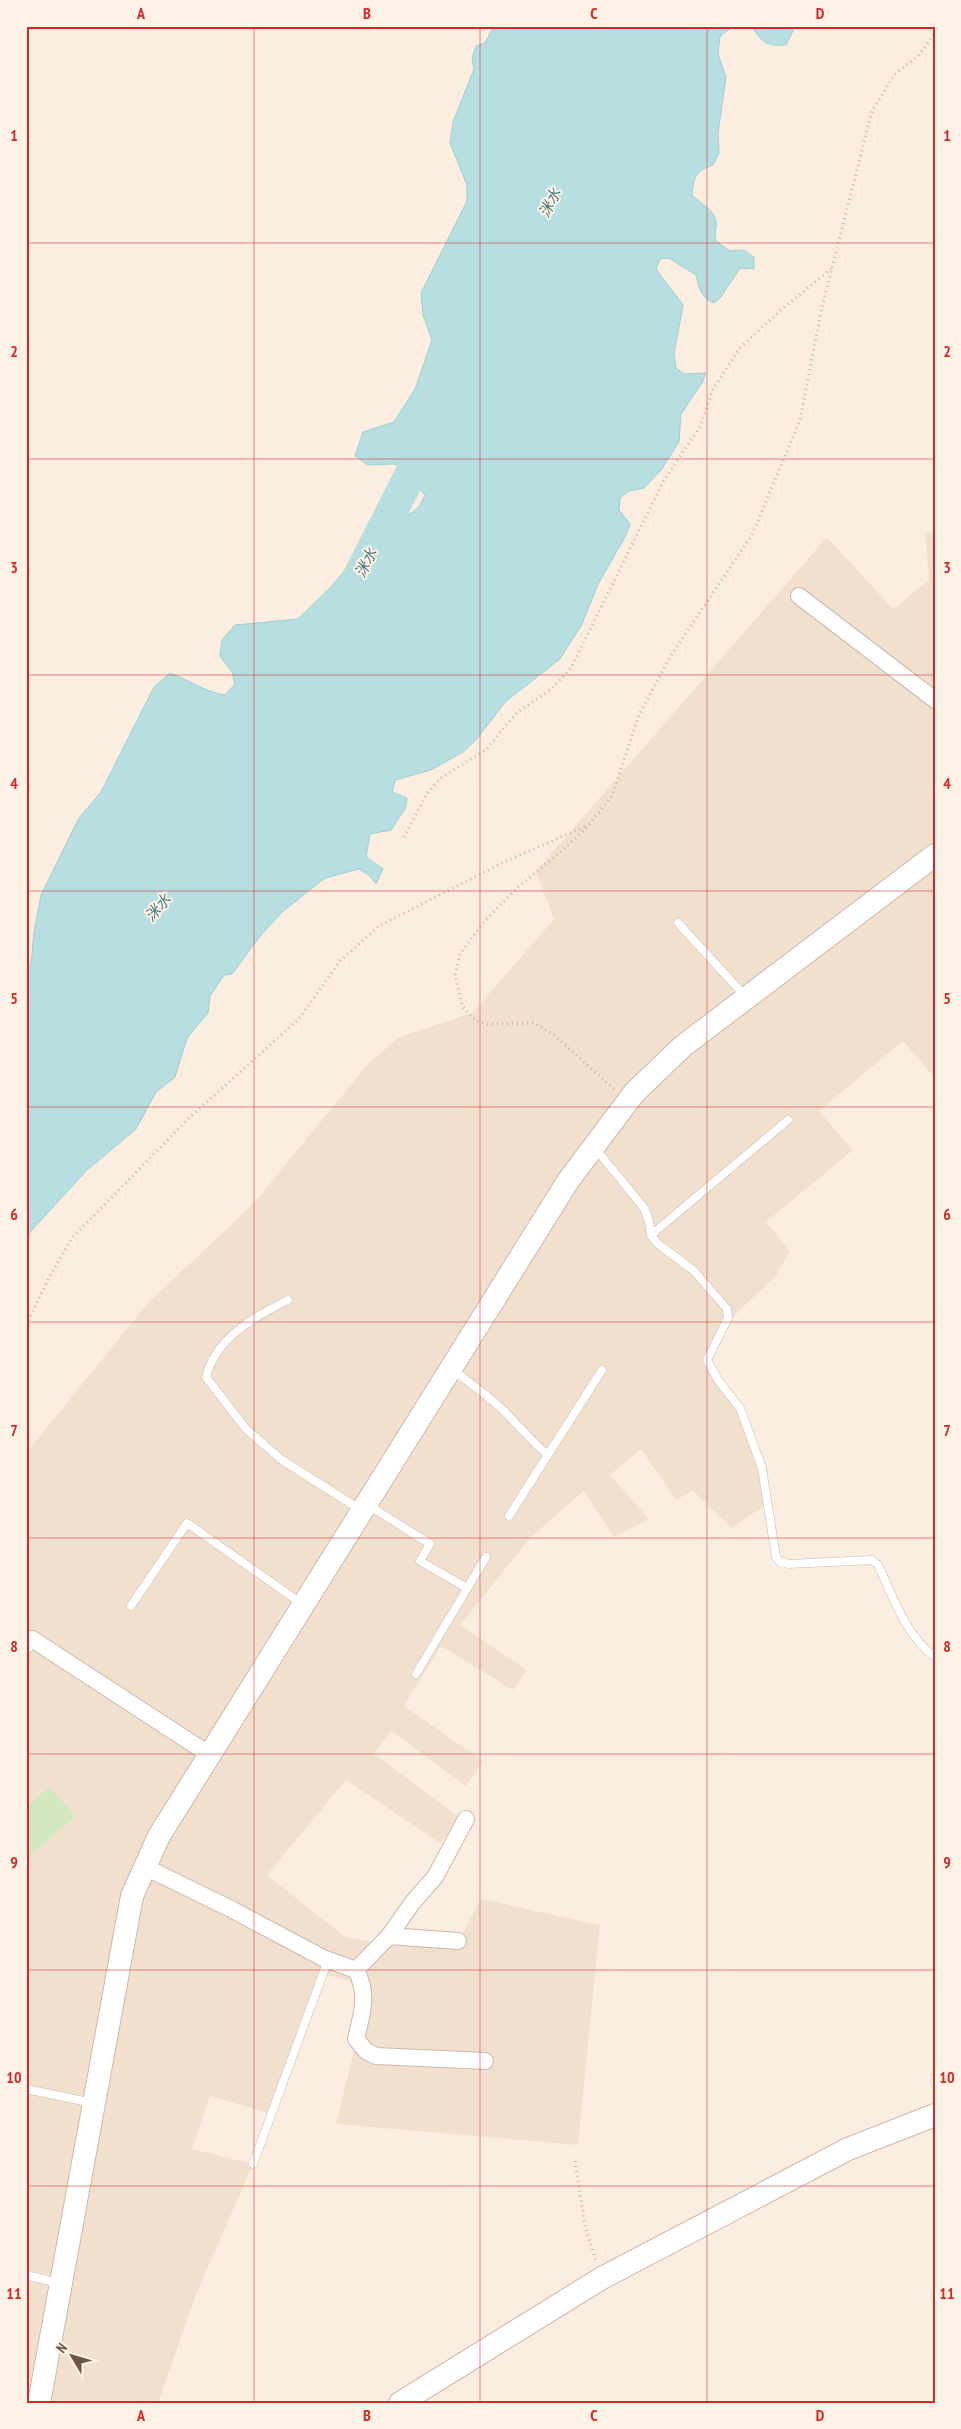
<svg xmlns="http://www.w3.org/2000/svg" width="961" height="2429" font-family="'PT Sans Narrow','Noto Sans SC',sans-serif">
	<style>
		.residential { fill: #f2e0cf }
		.green { fill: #d3e7c0 }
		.water { fill: #b7dfe2; stroke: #9dcfd4 }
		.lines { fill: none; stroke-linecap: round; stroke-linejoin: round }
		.river { stroke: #b7dfe2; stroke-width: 32 }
		.lane-casing { stroke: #cdb8ab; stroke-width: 9 }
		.street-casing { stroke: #cdb8ab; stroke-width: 18 }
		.secondary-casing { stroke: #d0b7a9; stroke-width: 24 }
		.path { stroke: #d3ae9d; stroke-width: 3; stroke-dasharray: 1 4; stroke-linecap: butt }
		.lane { stroke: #fff; stroke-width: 8 }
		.street { stroke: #fff; stroke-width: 16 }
		.secondary { stroke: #fff; stroke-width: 22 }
		.grid { fill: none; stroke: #d62828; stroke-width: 1; stroke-opacity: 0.55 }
		.labels { text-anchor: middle; stroke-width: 4; stroke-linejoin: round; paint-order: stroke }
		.water-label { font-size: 15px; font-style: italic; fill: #42777c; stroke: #fef3e6 }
		.neatline { fill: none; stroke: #d62828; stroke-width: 2 }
		.grid-label { font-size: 16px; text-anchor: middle; font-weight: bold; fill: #d62828 }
	</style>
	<rect width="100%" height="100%" fill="#fbeee1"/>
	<path class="residential" d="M935,532V1078L903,1041L819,1111L853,1150L766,1222L790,1251L776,1276L739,1311L715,1339L707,1360L740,1408L762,1468L768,1503L732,1528L693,1491L676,1500L641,1449L610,1475L649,1519L614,1537L584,1491L530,1538L460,1625L527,1670L513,1690L441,1646L404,1706L483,1761L466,1786L391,1731L374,1754L460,1818L440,1843L346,1780L267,1875L345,1937L383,1944L458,1941L481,1899L600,1925L578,2145L336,2124L355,2046L363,1984L322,1974L271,2114L210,2096L192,2149L253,2164L196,2295L158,2403H26V1453L148,1303L253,1204L368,1064L399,1037L472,1013L554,919L536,871L827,537L893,609L929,580L925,533Z"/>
	<path class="green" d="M50,1787L75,1816L26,1859V1807Z"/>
	<path class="water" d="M494,26H734L720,36L718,54L726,77L718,133L719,153L713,165C695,172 694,176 692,195C700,203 714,210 716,221C717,228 714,234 716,241L730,251L744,250L754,257V269L740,268L721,297L714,303C701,298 699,288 696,275L669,258L660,259L656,269L683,305L674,354L676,368L684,374L706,373L702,383L681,414L679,442L661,470L644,488L629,491L620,498L619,510L630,524L625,537L598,584L582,624L560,659L505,702L476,740L463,752L431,770L395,780L392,792L407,798L405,809L391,830L370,834L366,857L383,869L376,884L370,876L359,869L325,878L282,912L261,935L232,974L224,975L210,996L208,1013L187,1038L175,1077L156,1092L136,1129L87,1170L30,1232L26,1244V972L31,965L34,932L41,895L79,818L101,792L154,687L170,673C189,680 205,692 225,695L235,684L232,672L220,656L222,640L235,625L298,619L330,588L362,550L419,507L425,495L412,481L410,466L392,464L368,465L355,456L363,432L394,422L415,389L432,340L423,315L421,293L467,201V185L450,143L453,122L474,69L472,58L476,46L485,43Z
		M752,26H793V31L786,45C766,46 762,43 752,26Z"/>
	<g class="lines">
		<path class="river" d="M359,576L431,434"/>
		<defs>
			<path id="lane" d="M678,923L745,996
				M595,1148L644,1208L649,1221L651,1235L658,1244L694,1271L727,1309L728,1318L707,1360L718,1380L740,1408L762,1468L776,1557L780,1562L788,1564L872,1560L878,1565C894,1598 905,1635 935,1657
				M651,1235L788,1120
				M288,1300C255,1316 215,1339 206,1377L246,1429L282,1460L361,1510
				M453,1370C471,1384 491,1397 507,1414C522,1429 531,1441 548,1455
				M368,1505L430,1544L420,1561L467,1588
				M509,1516L602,1370
				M131,1606L187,1523L302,1604
				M416,1674L486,1557
				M26,2089L93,2103
				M253,2164L328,1960
				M26,2275L58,2283"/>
			<path id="street" d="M799,596L935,700
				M26,1645L32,1639L210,1755
				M466,1819L435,1877L413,1902L389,1936L356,1970C369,1996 362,2012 356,2039L366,2051L376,2056L485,2061
				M145,1867L231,1909L323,1958L356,1970
				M389,1936L458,1941"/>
			<path id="secondary" d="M39,2403L132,1896L159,1836L568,1181L634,1093L683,1046L935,855
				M400,2403L602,2278L848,2149L935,2115"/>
		</defs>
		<use href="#lane" class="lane-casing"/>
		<use href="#street" class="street-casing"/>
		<use href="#secondary" class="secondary-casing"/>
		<path class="path" d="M404,837L426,795L441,778L487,749L505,726L519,711L550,690L571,668L664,480L700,427L713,389L740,348L782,309L831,269
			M614,1089L554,1035L534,1023L488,1024L476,1021L462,1006L455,975L460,954L482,924L518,887L563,850L589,825L612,796L639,715L670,657L752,535L800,420L822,307L872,111L894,75L918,56L935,33
			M26,1325L50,1276L72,1238L189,1118L299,1019L340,961L379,926L504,862L586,826
			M575,2161L585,2226L596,2261"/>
		<use href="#lane" class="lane"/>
		<use href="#street" class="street"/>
		<use href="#secondary" class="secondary"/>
	</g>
	<path class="grid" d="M254,26V2403M480,26V2403M707,26V2403M26,243H935M26,459H935M26,675H935M26,891H935M26,1107H935M26,1322H935M26,1538H935M26,1754H935M26,1970H935M26,2186H935"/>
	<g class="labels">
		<g class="water-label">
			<text transform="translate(550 203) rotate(-63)" y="5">洣水</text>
			<text transform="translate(366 563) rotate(-63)" y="5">洣水</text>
			<text transform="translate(158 908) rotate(-48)" y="5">洣水</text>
		</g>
	</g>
	<rect width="961" height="2429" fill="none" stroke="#fef3e6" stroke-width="55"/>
	<g transform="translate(72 2356) rotate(308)" stroke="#fef3e6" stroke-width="4" paint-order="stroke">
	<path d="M0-4L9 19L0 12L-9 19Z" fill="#705449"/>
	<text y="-8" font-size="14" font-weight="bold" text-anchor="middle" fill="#705449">N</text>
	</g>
	<rect x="28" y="28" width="906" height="2374" class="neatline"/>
	<g class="grid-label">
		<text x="141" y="19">A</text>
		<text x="367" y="19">B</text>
		<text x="594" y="19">C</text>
		<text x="820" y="19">D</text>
		<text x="14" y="141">1</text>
		<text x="947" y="141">1</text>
		<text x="14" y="357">2</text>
		<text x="947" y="357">2</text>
		<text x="14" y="573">3</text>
		<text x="947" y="573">3</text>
		<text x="14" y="789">4</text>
		<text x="947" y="789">4</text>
		<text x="14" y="1004">5</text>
		<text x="947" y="1004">5</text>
		<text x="14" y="1220">6</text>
		<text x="947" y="1220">6</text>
		<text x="14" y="1436">7</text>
		<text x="947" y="1436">7</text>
		<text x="14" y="1652">8</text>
		<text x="947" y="1652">8</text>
		<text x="14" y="1868">9</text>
		<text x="947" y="1868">9</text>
		<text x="14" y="2083">10</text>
		<text x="947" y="2083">10</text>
		<text x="14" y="2299">11</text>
		<text x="947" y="2299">11</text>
		<text x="141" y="2421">A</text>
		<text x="367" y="2421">B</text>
		<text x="594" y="2421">C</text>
		<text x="820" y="2421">D</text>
	</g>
</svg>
